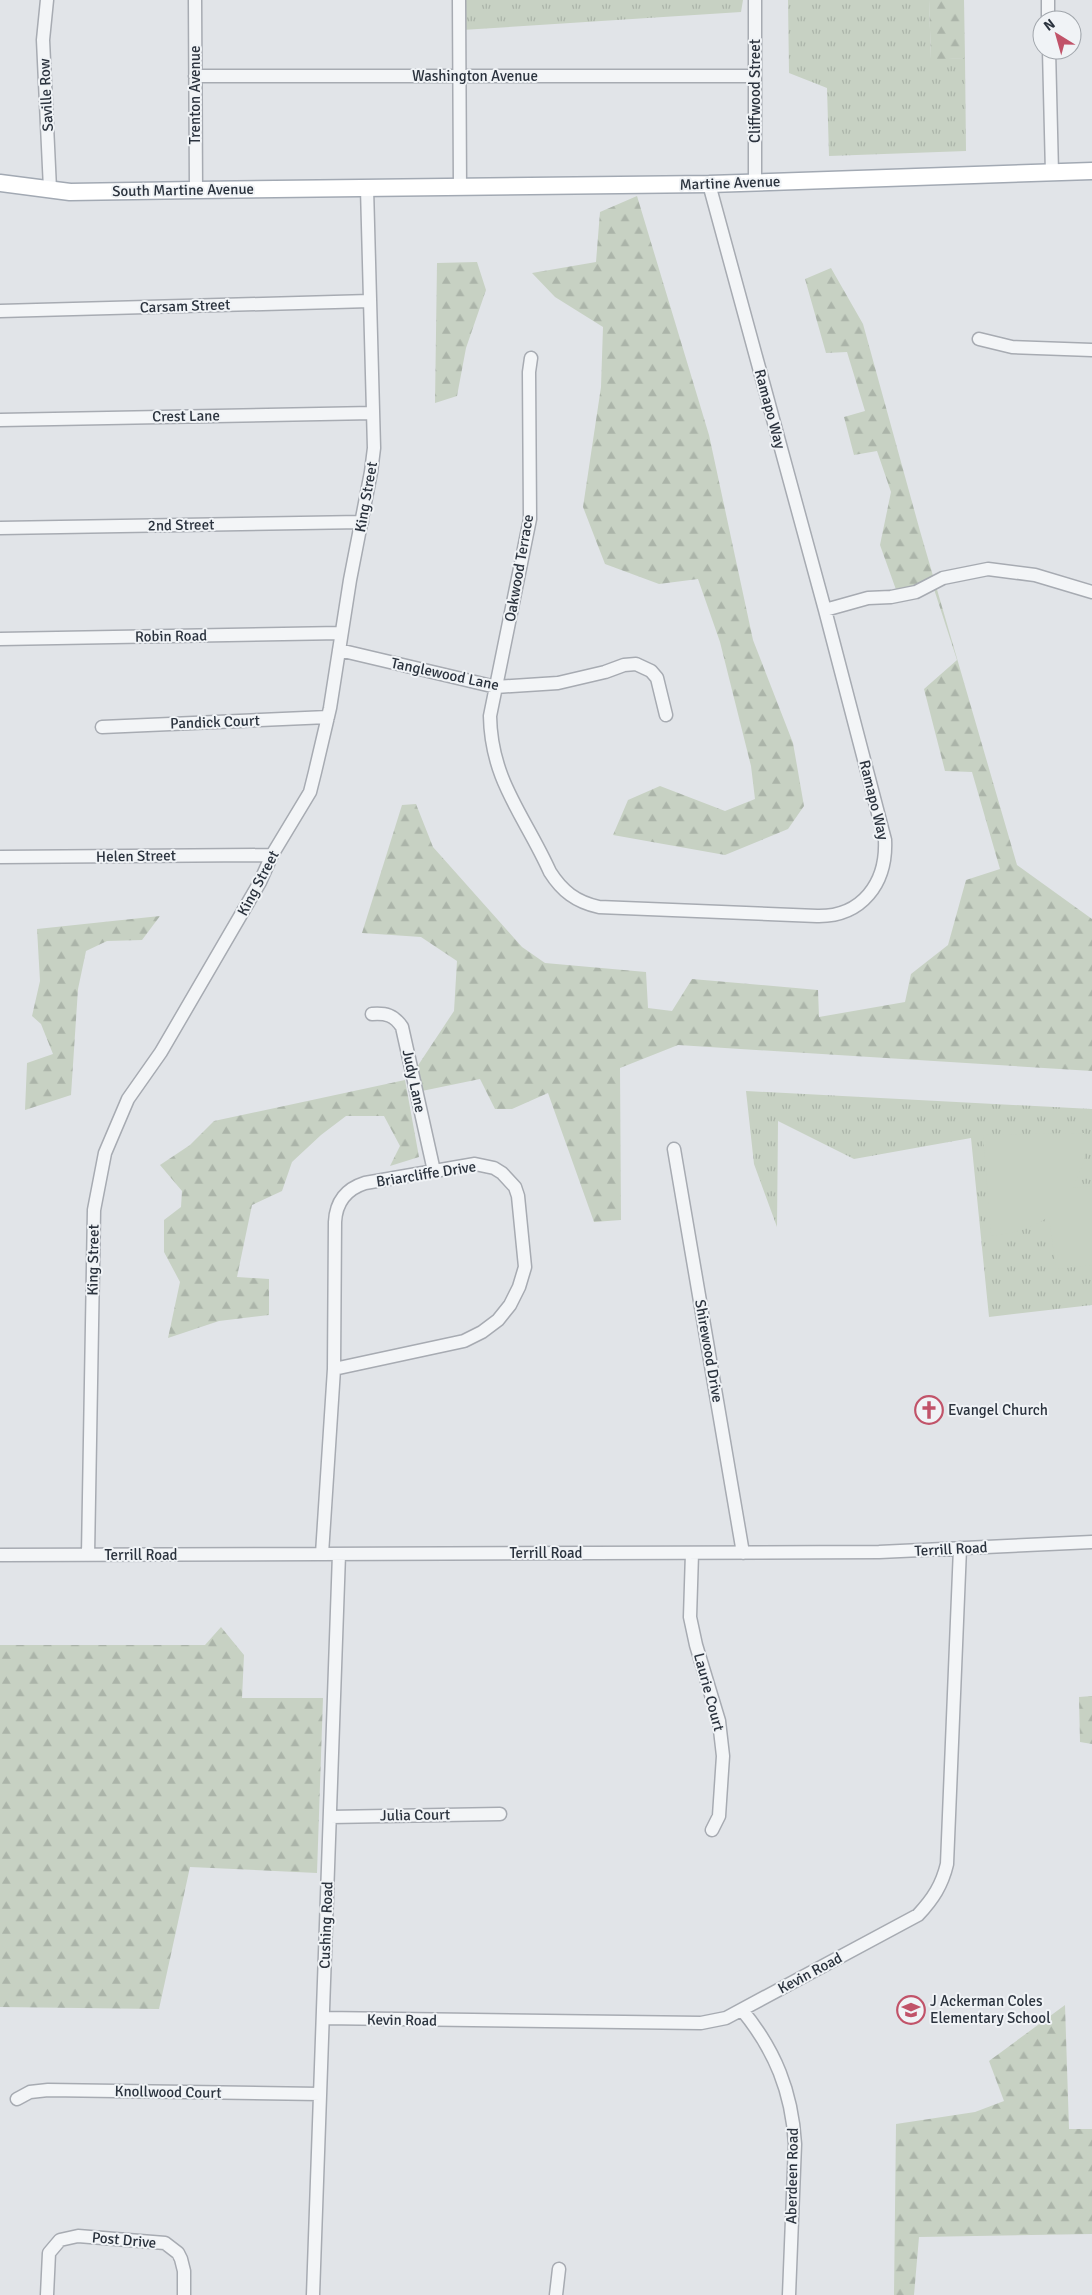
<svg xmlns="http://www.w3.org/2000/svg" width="1092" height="2295" font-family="Signika,sans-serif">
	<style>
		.grass { fill: url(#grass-tufts) }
		.forest { fill: url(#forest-firs) }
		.garden { fill: #c7d1c3 }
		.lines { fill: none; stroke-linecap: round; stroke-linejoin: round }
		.minor-casing { stroke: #a7abb2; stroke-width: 15 }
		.major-casing { stroke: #a2a9b3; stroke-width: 19 }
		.minor { stroke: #f3f5f7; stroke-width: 12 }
		.major { stroke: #fff; stroke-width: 16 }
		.labels { text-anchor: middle; stroke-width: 4; stroke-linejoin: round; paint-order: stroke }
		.street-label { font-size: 15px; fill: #2b333e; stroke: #f0f3f6 }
		.poi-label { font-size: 15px; fill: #2b333e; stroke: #f0f3f6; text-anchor: start }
	</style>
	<defs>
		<pattern id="grass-tufts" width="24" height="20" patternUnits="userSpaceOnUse" patternTransform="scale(1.25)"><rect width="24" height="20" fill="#c7d1c3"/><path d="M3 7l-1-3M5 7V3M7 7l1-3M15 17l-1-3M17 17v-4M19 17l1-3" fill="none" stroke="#abb4a9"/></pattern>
		<pattern id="forest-firs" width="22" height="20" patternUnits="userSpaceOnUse" patternTransform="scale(1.25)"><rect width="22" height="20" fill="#c7d1c3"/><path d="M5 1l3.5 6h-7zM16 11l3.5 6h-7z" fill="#abb4a9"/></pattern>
	</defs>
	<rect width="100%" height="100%" fill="#e1e4e8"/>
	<path class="grass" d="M462,0H743L741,12L462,30Z
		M788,0H929L931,59L965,58L966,151L829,156L827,88L789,73Z
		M746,1091L1092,1109V1305L989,1317L971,1138L854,1159L778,1121L777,1227L754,1164Z"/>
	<path class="forest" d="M929,0H964L965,58L931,60Z
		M637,196L709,435L753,640L793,743L804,806L788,829L725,855L613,835L628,800L660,786L725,811L755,799L751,766L720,642L698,579L659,584L605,564L583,507L601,387L603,327L555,297L532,273L596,262L600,212Z
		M477,262L486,290L466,348L457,396L435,403L437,263Z
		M831,268L863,324L920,531L1017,865L1092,919V1071L678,1045L620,1068L621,1220L594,1222L548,1093L512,1109H495L480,1079L417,1092L413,1073L454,1011L457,961L421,937L362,933L402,805L416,804L433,847L522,947L545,963L646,972L648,1008L672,1011L692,979L818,990L819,1017L905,1002L911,974L948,945L966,880L1000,869L972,772L945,771L924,689L957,660L933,586L899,598L880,545L891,492L877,451L854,455L844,417L865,411L847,352L826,353L805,279Z
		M160,916L142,940L107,941L86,951L78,989L71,1095L25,1110L27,1063L53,1054L41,1024L32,1016L40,981L37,929Z
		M405,1080L419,1157L390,1166L400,1146L384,1116H346L321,1135L292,1162L282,1191L252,1205L237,1277L269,1279V1315L219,1321L168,1338L180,1282L164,1252V1220L181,1207L182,1191L160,1165L190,1145L214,1121Z
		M221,1627L244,1655L242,1698H323L317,1873L190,1867L159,2009L0,2007V1645H205Z
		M1092,1696V1744L1080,1742L1079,1697Z
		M1065,2005L1069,2129H1092V2234L919,2237L914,2295H894L896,2124L975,2112L1004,2101L989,2061Z"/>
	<path class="garden" d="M1084,1133V1161L1073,1188L1092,1186V1265L1056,1269L1049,1217C1030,1228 1013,1234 991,1236L983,1135Z"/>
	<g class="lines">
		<defs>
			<path id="minor" d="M47,0L43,40L50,189
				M195,0L196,190
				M459,0L460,187
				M755,0V182
				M1048,0V20
				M1049,50L1052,173
				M195,76H755
				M0,311L370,301
				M979,339L1012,347L1092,350
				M531,358L529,372L530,519L490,716C491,781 525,816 550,872C562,891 576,902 599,907L817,916C862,917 887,883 885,840L825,610L709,184
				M0,420L373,413
				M0,528L362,522
				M825,610L868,598L891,597L916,592L943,578L988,569L1035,575L1092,592
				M0,639L341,633
				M339,650L496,687L558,683L605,672L624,665L636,664L651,671L657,678L666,715
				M102,727L328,717
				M0,857L272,855
				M372,1014C386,1013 394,1015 402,1027L434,1171
				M674,1149L743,1553
				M692,1553L690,1617L696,1645L719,1721L723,1756L719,1816L712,1830
				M322,1554L334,1369L335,1222C336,1202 346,1189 365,1183L475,1164L494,1168L502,1173L515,1187L518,1196L525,1267L519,1287L510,1305L498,1320L482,1332L464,1341L334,1369
				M0,1555L879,1552L1092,1542
				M88,1555L94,1210L105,1153L128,1099L161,1052L260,882L272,855L310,792L315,772L330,708L350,580L371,472L374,448L367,188
				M330,1817L500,1814
				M742,2010C775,2050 792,2092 795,2144L789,2295
				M323,2018L701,2023L726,2018L918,1915C933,1899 942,1885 947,1864L960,1548
				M17,2099L30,2092L48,2090L320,2094
				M47,2295L49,2253L60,2240L78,2236L165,2243L178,2253L181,2259L184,2271V2295
				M313,2295L339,1554
				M556,2295L559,2269"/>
			<path id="major" d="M0,183L70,192L196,190L709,184L1092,171"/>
		</defs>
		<use href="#minor" class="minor-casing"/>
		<use href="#major" class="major-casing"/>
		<use href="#minor" class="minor"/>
		<use href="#major" class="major"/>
	</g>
	<defs>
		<symbol id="church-ring" viewBox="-11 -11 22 22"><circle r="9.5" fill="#f0f3f6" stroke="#c15369" stroke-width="1.5"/><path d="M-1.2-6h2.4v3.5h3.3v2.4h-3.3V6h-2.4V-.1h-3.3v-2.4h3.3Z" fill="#c15369"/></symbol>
		<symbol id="school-ring" viewBox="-11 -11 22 22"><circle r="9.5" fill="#f0f3f6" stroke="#c15369" stroke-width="1.5"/><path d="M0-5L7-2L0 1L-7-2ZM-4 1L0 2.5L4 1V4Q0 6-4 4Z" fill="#c15369"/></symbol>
	</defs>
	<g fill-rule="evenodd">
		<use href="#church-ring" x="913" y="1394" width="32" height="32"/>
		<use href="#school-ring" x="895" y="1994" width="32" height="32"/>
	</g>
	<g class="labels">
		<g class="street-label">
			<text x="475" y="81">Washington Avenue</text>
			<text transform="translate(755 91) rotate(-90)" y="5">Cliffwood Street</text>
			<text transform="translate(46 95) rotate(-93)" y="5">Saville Row</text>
			<text transform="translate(195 95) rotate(-90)" y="5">Trenton Avenue</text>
			<text transform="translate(730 183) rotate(-2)" y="5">Martine Avenue</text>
			<text transform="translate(183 190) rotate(-1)" y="5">South Martine Avenue</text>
			<text transform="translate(185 306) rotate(-2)" y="5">Carsam Street</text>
			<text transform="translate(770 409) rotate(75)" y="5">Ramapo Way</text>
			<text transform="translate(186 416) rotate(-1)" y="5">Crest Lane</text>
			<text transform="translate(366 497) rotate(-80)" y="5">King Street</text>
			<text transform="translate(181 525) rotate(-1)" y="5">2nd Street</text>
			<text transform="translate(519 568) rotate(-80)" y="5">Oakwood Terrace</text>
			<text transform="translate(171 636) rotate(-1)" y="5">Robin Road</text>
			<text transform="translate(445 674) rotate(12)" y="5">Tanglewood Lane</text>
			<text transform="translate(215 722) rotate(-2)" y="5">Pandick Court</text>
			<text transform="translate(874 800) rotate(76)" y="5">Ramapo Way</text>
			<text transform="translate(136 856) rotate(-1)" y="5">Helen Street</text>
			<text transform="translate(258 883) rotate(-62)" y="5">King Street</text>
			<text transform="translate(414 1081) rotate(78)" y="5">Judy Lane</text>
			<text transform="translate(426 1174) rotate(-9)" y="5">Briarcliffe Drive</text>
			<text transform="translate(93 1260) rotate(-89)" y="5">King Street</text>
			<text transform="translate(709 1351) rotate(80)" y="5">Shirewood Drive</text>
			<text transform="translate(951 1549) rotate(-3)" y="5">Terrill Road</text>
			<text x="546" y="1558">Terrill Road</text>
			<text x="141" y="1560">Terrill Road</text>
			<text transform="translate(709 1692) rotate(75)" y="5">Laurie Court</text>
			<text transform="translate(415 1815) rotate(-1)" y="5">Julia Court</text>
			<text transform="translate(326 1925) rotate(-88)" y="5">Cushing Road</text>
			<text transform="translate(810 1973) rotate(-28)" y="5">Kevin Road</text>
			<text transform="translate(402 2020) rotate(1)" y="5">Kevin Road</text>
			<text transform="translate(168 2092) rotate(1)" y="5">Knollwood Court</text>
			<text transform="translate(792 2176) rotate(-89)" y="5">Aberdeen Road</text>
			<text transform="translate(124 2240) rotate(5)" y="5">Post Drive</text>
		</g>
		<g class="poi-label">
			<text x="948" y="1415">Evangel Church</text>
			<text x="930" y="2006">J Ackerman Coles<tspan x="930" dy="17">Elementary School</tspan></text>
		</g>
	</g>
	<g transform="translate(1057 35) rotate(323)"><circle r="24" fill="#f0f3f6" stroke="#a1a6ac"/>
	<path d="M0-4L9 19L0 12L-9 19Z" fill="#c15369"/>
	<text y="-8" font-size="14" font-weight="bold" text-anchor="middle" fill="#2b333e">N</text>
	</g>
</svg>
